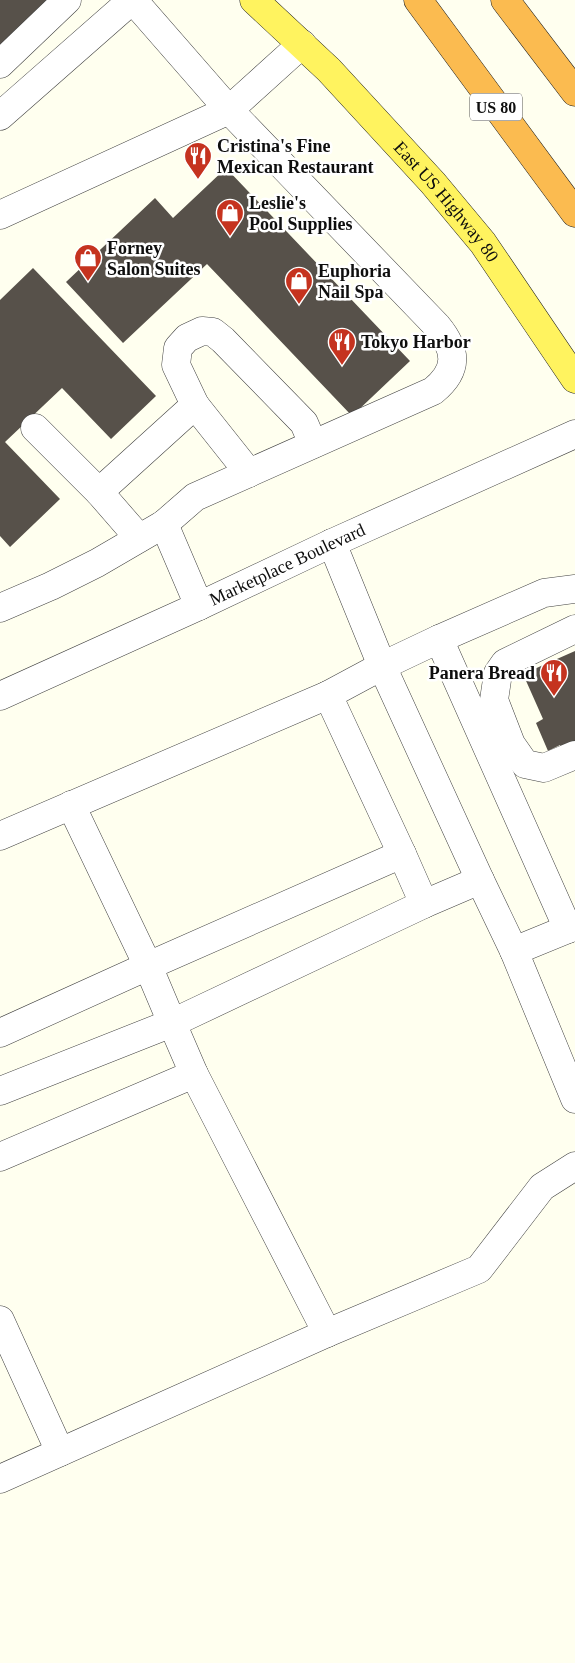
<svg xmlns="http://www.w3.org/2000/svg" width="575" height="1663" font-family="Georgia,serif">
	<style>
		.building { fill: #57514a }
		.lines { fill: none; stroke-linecap: round; stroke-linejoin: round }
		.minor-casing { stroke: #414141; stroke-width: 29 }
		.major-casing { stroke: #1f1f1f; stroke-width: 29 }
		.highway-casing { stroke: #1f1f1f; stroke-width: 29 }
		.minor { stroke: #fff; stroke-width: 28 }
		.major { stroke: #fff35f; stroke-width: 28 }
		.highway { stroke: #fbbb50; stroke-width: 28 }
		.labels { text-anchor: middle; stroke-width: 5; stroke-linejoin: round; paint-order: stroke }
		.shield { fill: #fff; stroke: #565656; stroke-width: 1 }
		.shield-label { font-size: 16px; font-weight: bold; fill: #0e0e0e }
		.poi-label { font-size: 18px; font-weight: bold; fill: #0e0e0e; stroke: #fff; text-anchor: start }
		.street-label { font-size: 18px; fill: #0e0e0e; stroke: #fff }
	</style>
	<rect width="100%" height="100%" fill="#ffffef"/>
	<path class="building" d="M0,0H49L0,47Z
		M226,168L410,361L352,416L207,264L123,343L66,282L155,198L173,218Z
		M33,268L156,396L111,439L62,388L5,442L60,499L10,547L0,536V300Z
		M575,651V752L565,756L560,745L548,751L536,723L543,719L523,674Z"/>
	<g class="lines">
		<defs>
			<g id="minor">
				<path d="M0,64L67,0"/>
				<path d="M0,116L132,0"/>
				<path d="M0,215L229,110L302,44"/>
				<path d="M35,428L99,492"/>
				<path d="M249,473L195,405L176,365L178,348L187,338L202,331L213,332L223,340L304,423L313,444"/>
				<path d="M164,524L199,606"/>
				<path d="M139,538L99,492L195,405"/>
				<path d="M332,543L382,666L439,639L568,929"/>
				<path d="M0,608L51,586L97,563L164,524L195,497L433,391C459,370 457,350 437,326L229,110L133,0"/>
				<path d="M575,629L505,663L498,673L494,700L511,744L525,764L544,768L575,755"/>
				<path d="M439,639L544,593L575,589"/>
				<path d="M328,695L382,666L480,880"/>
				<path id="s1" d="M0,696L199,606L332,543L575,434"/>
				<path d="M71,805L148,966L402,854L424,904"/>
				<path d="M0,836L328,695L402,854"/>
				<path d="M514,951L575,926"/>
				<path d="M0,1033L148,966L172,1023L424,904L480,880L514,951L575,1099"/>
				<path d="M0,1091L172,1023L194,1074"/>
				<path d="M0,1157L194,1074L327,1333"/>
				<path d="M0,1320L60,1452"/>
				<path d="M0,1479L327,1333L479,1269L542,1187L575,1166"/>
			</g>
			<g id="major">
				<path id="s2" d="M254,0L329,70L433,183L483,243L575,379"/>
			</g>
			<path id="highway" d="M418,0L575,213
				M505,0L575,92"/>
		</defs>
		<use href="#minor" class="minor-casing"/>
		<use href="#major" class="major-casing"/>
		<use href="#highway" class="highway-casing"/>
		<use href="#minor" class="minor"/>
		<use href="#major" class="major"/>
		<use href="#highway" class="highway"/>
	</g>
	<defs>
		<symbol id="restaurant-pin" viewBox="-11 -11 22 30"><path d="M0 17L-7.5 6A9.5 9.5 0 1 1 7.5 6Z" fill="#c5331f" stroke="#fff"/><path d="M-5-6h1v4h1v-4h1v4h1v-4h1v5L-1.5 .5V6h-2V.5L-5-1ZM5-6V6H3V1.5H1.5Q1.5-4 5-6Z" fill="#fff"/></symbol>
		<symbol id="shop-pin" viewBox="-11 -11 22 30"><path d="M0 17L-7.5 6A9.5 9.5 0 1 1 7.5 6Z" fill="#c5331f" stroke="#fff"/><path d="M-5-2.5h2.3a2.7 3.5 0 0 1 5.4 0H5L5.5 6h-11ZM-1.5-2.5h3a1.5 2.3 0 0 0-3 0Z" fill="#fff"/></symbol>
	</defs>
	<g fill-rule="evenodd">
		<use href="#restaurant-pin" x="182" y="140" width="32" height="43"/>
		<use href="#shop-pin" x="214" y="197" width="32" height="43"/>
		<use href="#shop-pin" x="72" y="242" width="32" height="43"/>
		<use href="#shop-pin" x="283" y="265" width="32" height="43"/>
		<use href="#restaurant-pin" x="326" y="326" width="32" height="43"/>
		<use href="#restaurant-pin" x="538" y="657" width="32" height="43"/>
	</g>
	<g class="labels">
		<rect class="shield" x="470" y="93.5" width="52" height="27" rx="4"/>
		<g class="shield-label">
			<text x="496" y="113">US 80</text>
		</g>
		<g class="poi-label">
			<text x="217" y="152">Cristina's Fine<tspan x="217" dy="21">Mexican Restaurant</tspan></text>
			<text x="249" y="209">Leslie's<tspan x="249" dy="21">Pool Supplies</tspan></text>
			<text x="107" y="254">Forney<tspan x="107" dy="21">Salon Suites</tspan></text>
			<text x="318" y="277">Euphoria<tspan x="318" dy="21">Nail Spa</tspan></text>
			<text x="361" y="348">Tokyo Harbor</text>
			<text x="535" y="679" text-anchor="end">Panera Bread</text>
		</g>
		<g class="street-label">
			<text dy="6" stroke="none"><textPath href="#s2" startOffset="279">East US Highway 80</textPath></text>
			<text dy="6" stroke="none"><textPath href="#s1" startOffset="316">Marketplace Boulevard</textPath></text>
		</g>
	</g>
</svg>
